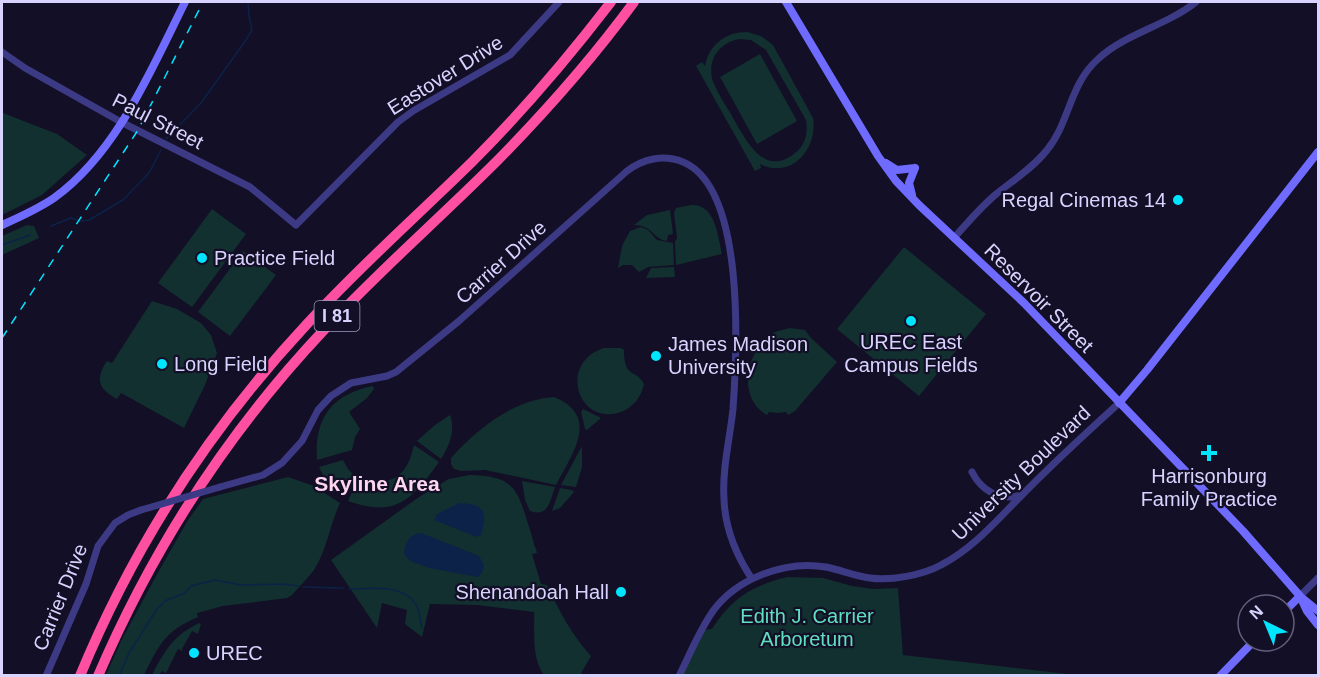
<svg xmlns="http://www.w3.org/2000/svg" width="1320" height="677" font-family="Arial,sans-serif">
	<style>
		.green { fill: #12302f; fill-rule: evenodd }
		.water { fill: #0c2248 }
		.lines { fill: none; stroke-linecap: round; stroke-linejoin: round }
		.stream { stroke: #0c2248; stroke-width: 1.5 }
		.tertiary { stroke: #3d3a85; stroke-width: 7 }
		.secondary { stroke: #6f6bff; stroke-width: 8 }
		.motorway { stroke: #ff4fa3; stroke-width: 10 }
		.rail { stroke: #00e5ff; stroke-width: 1.5; stroke-dasharray: 9 8; stroke-linecap: butt }
		.tertiary-bridge { stroke: #3d3a85; stroke-width: 7 }
		.poi-dot { fill: #00e5ff; stroke: #130f26; stroke-width: 2 }
		.labels { text-anchor: middle; stroke-width: 4.5; stroke-linejoin: round; paint-order: stroke }
		.shield { fill: #130f26; stroke: #9e99be; stroke-width: 1.5 }
		.shield-label { font-size: 18px; font-weight: bold; fill: #d9d4ff }
		.street-label { font-size: 20px; fill: #d9d4ff; stroke: #130f26 }
		.poi-label { font-size: 20px; fill: #d9d4ff; stroke: #130f26; text-anchor: start }
		.park-label { font-size: 20px; fill: #5fe0c0; stroke: #130f26 }
		.neighbourhood-label { font-size: 21px; font-weight: bold; fill: #ffd6f0; stroke: #130f26 }
	</style>
	<rect width="100%" height="100%" fill="#130f26"/>
	<path class="green" d="M747,32L761,36L773,45L813,118C818,148 792,180 760,164L761,168L755,171L696,66L702,62L705,66C709,45 725,32 747,32ZM739,39L751,40L766,50L806,120C808,132 806,145 795,153C763,179 745,138 732,116C725,104 717,92 712,79C708,59 719,43 739,39Z
		M760,54L797,121L757,144L720,77Z
		M3,113L57,134L87,155L42,195L2,215Z
		M691,205C715,203 718,236 722,254L676,265L675,242L677,238L674,213L676,208Z
		M212,209L246,234L192,307L158,283Z
		M670,210L673,234L668,235L667,241C653,239 652,225 634,225L647,215Z
		M27,225L34,226L39,238L2,255V236Z
		M641,227L648,230L657,240L673,243L674,265L648,267L639,272L632,265H623L618,268L622,246L630,231Z
		M904,247L986,314L919,396L837,329Z
		M243,251L276,275L230,336L198,312Z
		M674,267L675,277L646,278L651,268Z
		M152,301L177,309L201,323L211,335L217,353L205,385L184,428L121,393L117,399C98,389 95,379 107,361L112,363Z
		M790,328L805,330L810,337L837,362L795,411L788,415L786,412L777,413L769,412L767,415C738,399 745,355 768,337C774,331 782,330 790,328Z
		M604,348H621L624,350C624,380 636,368 644,384C641,397 634,407 621,412C577,427 558,362 604,348Z
		M373,386L374,389L367,398L349,412L360,429L355,437L352,450L317,460C314,418 332,394 373,386Z
		M554,397C601,416 572,454 556,485L485,470L461,471L454,469L451,464V458C478,428 513,400 554,397Z
		M583,409L601,418L587,430L585,429L581,412Z
		M450,415C456,430 449,446 441,459L417,441L435,425Z
		M414,445L439,462C412,500 396,518 348,501L358,478C377,485 398,484 408,463C411,458 412,451 414,445Z
		M582,446V467L576,487L561,485Z
		M343,460L348,469L355,476L343,497L327,483L319,467Z
		M469,475C513,476 517,487 529,527C532,534 533,543 536,549L537,553L532,554L541,584L547,585C559,611 572,635 591,656L580,675H544C531,657 535,633 534,612L477,605L430,604L422,637L405,624L407,610L382,603L377,628L331,560L419,497L449,479Z
		M288,477L314,486L340,503C330,524 327,550 314,570C307,579 299,587 292,595L287,598L223,606L197,613L198,617C165,631 159,645 144,675H106L122,639L156,576L188,520L203,499Z
		M522,481L555,487C550,500 549,518 530,511L525,500Z
		M560,488L572,490L574,492L560,508L552,511Z
		M787,577L823,578L852,586L873,589L898,588L903,655L1076,675L679,676L702,630L712,629C732,598 751,586 787,577Z
		M199,623L201,624L198,634L192,631L182,649L183,651L178,649L166,673L162,671L159,675H152C165,650 173,636 199,623Z"/>
	<path class="water" d="M459,503C472,504 485,504 484,520C483,526 483,530 481,535L477,537L434,520L437,514Z
		M421,533L479,556L484,565L482,573L478,577L429,568L410,561L404,554C405,543 409,534 421,533Z"/>
	<g class="lines">
		<path class="stream" d="M166,139L201,103L246,40L252,30L249,16L248,2
			M51,226L71,218L80,221L89,220L123,200L149,173L161,150
			M2,245L30,235
			M303,587L343,588
			M349,589C369,589 404,583 416,605C420,611 420,621 422,628
			M119,676L129,653L157,609L165,601L185,593L191,586L215,580L241,585L283,584L298,586"/>
		<path class="tertiary" d="M2,52L25,68L121,122L250,187L296,225L398,122L413,111L510,55L559,2
			M954,238C967,223 980,208 995,195C1012,181 1033,168 1047,150C1070,122 1069,85 1098,59C1126,33 1166,26 1196,2
			M972,472C981,490 1000,502 1020,495
			M220,487L263,475L282,463L302,441L318,410L331,396L351,383L387,376L396,372L459,321L627,171C643,159 663,154 683,162C746,188 737,352 733,409C730,438 722,469 724,499C725,528 736,555 752,579
			M1300,596L1318,578
			M46,676L86,584L98,546L115,523L128,515L141,510
			M679,676C690,654 699,631 713,611C737,578 786,560 826,567C841,570 855,576 870,578C891,581 923,575 941,565C973,549 998,519 1023,494C1054,462 1086,433 1119,403"/>
		<path class="secondary" d="M786,2L878,156L896,181L919,205L1024,303L1243,531L1300,596L1307,611L1318,625
			M886,163L897,170L915,168
			M912,195L909,183L915,168
			M2,225C20,217 38,209 54,198C117,153 152,68 185,2
			M1119,403L1147,370L1318,152
			M1301,597L1318,611
			M1284,612L1300,596
			M1220,676L1254,641"/>
		<path class="motorway" d="M80,676C134,545 211,427 307,324C359,267 417,216 472,162C522,112 568,58 611,2
			M98,676C153,548 228,432 323,331C379,271 440,218 498,160C547,110 593,58 634,2"/>
		<path class="rail" d="M2,338L138,130L203,2"/>
		<path class="tertiary-bridge" d="M141,510L220,487"/>
	</g>
	<g class="poi-dot">
		<circle cx="1178" cy="200" r="6"/>
		<circle cx="202" cy="258" r="6"/>
		<circle cx="911" cy="321" r="6"/>
		<circle cx="656" cy="356" r="6"/>
		<circle cx="162" cy="364" r="6"/>
		<path d="M1206 444h6v6h6v6h-6v6h-6v-6h-6v-6h6z"/>
		<circle cx="621" cy="592" r="6"/>
		<circle cx="194" cy="653" r="6"/>
	</g>
	<g class="labels">
		<rect class="shield" x="314.5" y="301" width="45" height="30" rx="4.5"/>
		<g class="shield-label">
			<text x="337" y="322">I 81</text>
		</g>
		<g class="street-label">
			<text transform="translate(445 75) rotate(-32)" y="7">Eastover Drive</text>
			<text transform="translate(158 121) rotate(27)" y="7">Paul Street</text>
			<text transform="translate(501 262) rotate(-42)" y="7">Carrier Drive</text>
			<text transform="translate(1039 298) rotate(45)" y="7">Reservoir Street</text>
			<text transform="translate(1021 473) rotate(-44)" y="7">University Boulevard</text>
			<text transform="translate(60 597) rotate(-68)" y="7">Carrier Drive</text>
		</g>
		<g class="poi-label">
			<text x="1166" y="207" text-anchor="end">Regal Cinemas 14</text>
			<text x="214" y="265">Practice Field</text>
			<text x="911" y="349" text-anchor="middle">UREC East<tspan x="911" dy="23">Campus Fields</tspan></text>
			<text x="668" y="351">James Madison<tspan x="668" dy="23">University</tspan></text>
			<text x="174" y="371">Long Field</text>
			<text x="1209" y="483" text-anchor="middle">Harrisonburg<tspan x="1209" dy="23">Family Practice</tspan></text>
			<text x="609" y="599" text-anchor="end">Shenandoah Hall</text>
			<text x="206" y="660">UREC</text>
		</g>
		<g class="park-label">
			<text x="807" y="623">Edith J. Carrier<tspan x="807" dy="23">Arboretum</tspan></text>
		</g>
		<g class="neighbourhood-label">
			<text x="377" y="491">Skyline Area</text>
		</g>
	</g>
	<rect width="1320" height="677" fill="none" stroke="#d9d4ff" stroke-width="6"/>
	<g transform="translate(1266 623) rotate(317)"><circle r="28" fill="#130f26" stroke="#625e7d" stroke-width="1.5"/>
	<path d="M0-4.5L10 22L0 15L-10 22Z" fill="#00e5ff"/>
	<text y="-9" font-size="16" font-weight="bold" text-anchor="middle" fill="#d9d4ff">N</text>
	</g>
</svg>
